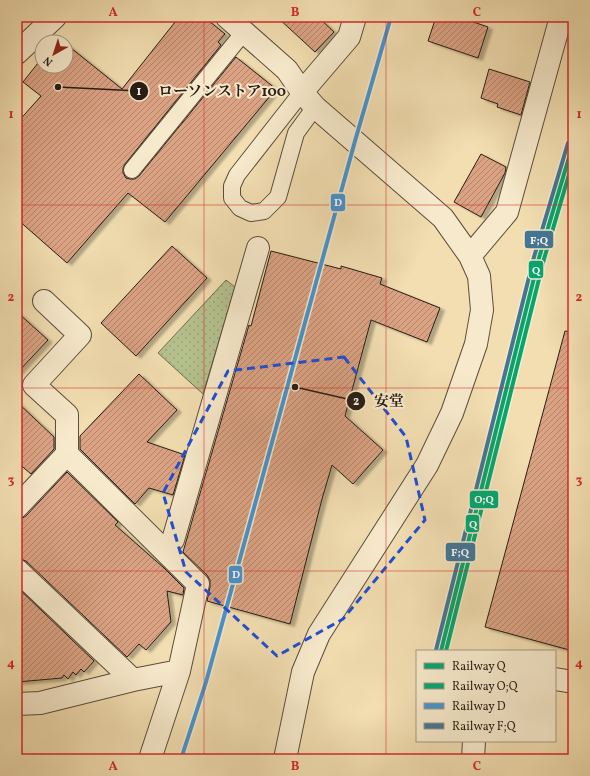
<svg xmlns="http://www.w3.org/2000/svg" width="590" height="776" font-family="Vollkorn,'Noto Serif JP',serif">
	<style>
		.grass { fill: url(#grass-dots); stroke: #6e7052 }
		.building { fill: url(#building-hatch); stroke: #281d15; filter: url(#shadow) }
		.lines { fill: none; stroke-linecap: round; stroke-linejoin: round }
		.service-casing { stroke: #5a4d3c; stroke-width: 18 }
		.pedestrian-casing { stroke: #5a4d3c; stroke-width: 24 }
		.minor-casing { stroke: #5a4d3c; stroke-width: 24 }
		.service { stroke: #f7eacc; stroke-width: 16 }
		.pedestrian { stroke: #f7eacc; stroke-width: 22 }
		.minor { stroke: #f7eacc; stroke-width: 22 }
		.rail-1-casing { stroke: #f7eacc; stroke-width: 7 }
		.rail-2-casing { stroke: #f7eacc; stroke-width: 7 }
		.rail-3-casing { stroke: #f7eacc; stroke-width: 7 }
		.rail-4-casing { stroke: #f7eacc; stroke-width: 7 }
		.rail-1 { stroke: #04a66e; stroke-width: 4 }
		.rail-2 { stroke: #04a66e; stroke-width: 4 }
		.rail-3 { stroke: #4694d1; stroke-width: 4 }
		.rail-4 { stroke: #447694; stroke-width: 4 }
		.marked { fill: none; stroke: #1d4ed8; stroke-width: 3; stroke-dasharray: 8 5; stroke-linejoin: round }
		.grid { fill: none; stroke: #d62828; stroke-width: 1; stroke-opacity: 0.55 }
		.leader { fill: none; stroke: #281d15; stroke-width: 1.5 }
		.callout-dot { fill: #281d15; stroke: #f7eacc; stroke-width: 1.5 }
		.mark-label { font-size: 12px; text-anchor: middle; font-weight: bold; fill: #fff }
		.callout-label { font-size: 15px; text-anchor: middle; font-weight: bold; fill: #281d15; stroke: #f7eacc; stroke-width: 4; stroke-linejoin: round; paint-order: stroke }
		.line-badge { stroke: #f7eacc; stroke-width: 1.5 }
		.badge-label { font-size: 11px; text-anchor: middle; font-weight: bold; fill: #fff }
		.neatline { fill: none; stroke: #d62828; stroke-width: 1.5 }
		.grid-label { font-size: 13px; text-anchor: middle; font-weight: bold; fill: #d62828 }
	</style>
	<defs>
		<pattern id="grass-dots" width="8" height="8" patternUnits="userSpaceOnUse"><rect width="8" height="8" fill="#b5c28f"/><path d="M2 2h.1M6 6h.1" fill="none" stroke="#9ca67a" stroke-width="1.8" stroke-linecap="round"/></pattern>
		<pattern id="building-hatch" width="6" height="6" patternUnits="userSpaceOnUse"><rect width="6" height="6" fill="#dba384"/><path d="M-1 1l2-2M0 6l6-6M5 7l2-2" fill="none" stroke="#b2846b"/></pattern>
		<filter id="shadow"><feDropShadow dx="4.5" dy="2.5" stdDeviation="1" flood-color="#0004"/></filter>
	</defs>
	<rect width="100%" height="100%" fill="#f2deb1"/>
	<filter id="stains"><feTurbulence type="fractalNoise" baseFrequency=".005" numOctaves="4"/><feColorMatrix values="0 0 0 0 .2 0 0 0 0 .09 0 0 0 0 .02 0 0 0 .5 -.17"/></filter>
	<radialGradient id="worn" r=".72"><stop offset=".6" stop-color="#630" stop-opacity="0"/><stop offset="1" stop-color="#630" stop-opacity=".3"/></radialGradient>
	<path class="grass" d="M226,280L235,287L203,394L158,353Z"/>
	<path class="building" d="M179,17H204L225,34L218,42L221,45L125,164L123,168V173L126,178L130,179H135L139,176L236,57L276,89L165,222L128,193L67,263L17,219V123L41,96L23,82L42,58V66H66V44L122,89Z
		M277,17H318L334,32L315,52Z
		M436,17H459L488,27L478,58L428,41Z
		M489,69L530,82L521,115L497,107L498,104L481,98Z
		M481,154L506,167L505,173L481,217L454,202Z
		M172,246L207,278L136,356L101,323Z
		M271,251L341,269V266L382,278L380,284L440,308L427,342L371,320L345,416L383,450L353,484L332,465L322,499L290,624L207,601L210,587V580L207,575L183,552L249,325L251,326Z
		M17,312L48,340L17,373Z
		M565,331L573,332V651L485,627Z
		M139,374L177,410L147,442L185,455L173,495L149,488L135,504L80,449V436Z
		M17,402L54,437V449L31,474L17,462Z
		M67,472L118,522L115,525L164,568L184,588L183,595L167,591L171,622L146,650L139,644L127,657L26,561L17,558V519H21L26,516Z
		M17,587L94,661L84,672L81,669L76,675L73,672L68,679L64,675L62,678L17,682Z"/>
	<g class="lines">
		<defs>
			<path id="service" d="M302,92L237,175L232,186V198L240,208L251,213L264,211L278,197L296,133L315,107
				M132,170L244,32"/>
			<path id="pedestrian" d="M173,540L258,248"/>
			<path id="minor" d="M227,17L287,70L302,92L315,107L443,218L470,256L479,276L482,310L476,344L452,413L427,465L319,634L303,672L285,759
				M17,53L55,17
				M302,92L349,37L355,17
				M470,256L507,212L561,17
				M67,454L198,584L179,671L150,759
				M17,507L67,454V415L34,385L80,335L44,301
				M17,570L133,680L179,671
				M555,679L573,682
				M17,704L40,703L133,680
				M473,759L474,741"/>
		</defs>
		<use href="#service" class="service-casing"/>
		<use href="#pedestrian" class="pedestrian-casing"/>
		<use href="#minor" class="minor-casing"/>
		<use href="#service" class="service"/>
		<use href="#pedestrian" class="pedestrian"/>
		<use href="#minor" class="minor"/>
		<defs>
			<path id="rail-1" d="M441,651L539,258L573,144"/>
			<path id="rail-2" d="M446,651L544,259L573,161"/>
			<path id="rail-3" d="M181,759L206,682L355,141L391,17"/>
			<path id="rail-4" d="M436,650L534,257L568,143"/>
		</defs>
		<use href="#rail-1" class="rail-1-casing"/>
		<use href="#rail-2" class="rail-2-casing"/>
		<use href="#rail-3" class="rail-3-casing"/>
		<use href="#rail-4" class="rail-4-casing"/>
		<use href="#rail-1" class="rail-1"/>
		<use href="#rail-2" class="rail-2"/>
		<use href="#rail-3" class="rail-3"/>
		<use href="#rail-4" class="rail-4"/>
	</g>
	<path class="marked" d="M344,357L406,437L425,520L343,619L277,656L186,572L163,493L228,371Z"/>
	<path class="grid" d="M204,17V759M386,17V759M17,205H573M17,388H573M17,571H573"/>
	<path class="leader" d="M58 87L139 91M295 387L356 401"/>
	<g class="callout-dot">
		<circle cx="58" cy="87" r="4"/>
		<circle cx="295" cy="387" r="4"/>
		<circle cx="139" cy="91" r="10"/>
		<circle cx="356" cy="401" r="10"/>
	</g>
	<g class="mark-label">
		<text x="139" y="95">1</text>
		<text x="356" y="405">2</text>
	</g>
	<g class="callout-label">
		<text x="222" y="96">ローソンストア100</text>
		<text x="389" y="406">安堂</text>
	</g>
	<g class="line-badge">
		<rect x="330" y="193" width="16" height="19" rx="4" fill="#4694d1"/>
		<rect x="524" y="230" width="30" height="19" rx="4" fill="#447694"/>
		<rect x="528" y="260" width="16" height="19" rx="4" fill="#04a66e"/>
		<rect x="469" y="490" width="30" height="19" rx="4" fill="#04a66e"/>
		<rect x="465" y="514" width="15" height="19" rx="4" fill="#04a66e"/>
		<rect x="445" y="542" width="31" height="20" rx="4" fill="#447694"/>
		<rect x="228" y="565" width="15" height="19" rx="4" fill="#4694d1"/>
	</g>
	<g class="badge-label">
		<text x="338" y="206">D</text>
		<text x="539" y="244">F;Q</text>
		<text x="536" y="274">Q</text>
		<text x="484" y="503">O;Q</text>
		<text x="473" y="528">Q</text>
		<text x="460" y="556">F;Q</text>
		<text x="236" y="578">D</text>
	</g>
	<rect width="590" height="776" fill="none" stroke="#f2deb1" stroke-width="44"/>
	<rect x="416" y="650" width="140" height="92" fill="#f7eacc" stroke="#a49883"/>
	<rect x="424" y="663" width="20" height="6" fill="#04a66e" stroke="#a49883"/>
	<text x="452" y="670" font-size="12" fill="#281d15">Railway Q</text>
	<rect x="424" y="683" width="20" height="6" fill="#04a66e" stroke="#a49883"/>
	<text x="452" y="690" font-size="12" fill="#281d15">Railway O;Q</text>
	<rect x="424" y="703" width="20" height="6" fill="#4694d1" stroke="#a49883"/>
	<text x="452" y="710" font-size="12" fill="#281d15">Railway D</text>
	<rect x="424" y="723" width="20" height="6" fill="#447694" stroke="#a49883"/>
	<text x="452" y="730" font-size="12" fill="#281d15">Railway F;Q</text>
	<g transform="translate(54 54) rotate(219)"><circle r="19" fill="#f7eacc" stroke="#a49883"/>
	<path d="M0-3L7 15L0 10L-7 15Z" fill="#8f2418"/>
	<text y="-6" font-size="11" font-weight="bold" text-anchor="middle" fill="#281d15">N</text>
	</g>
	<rect x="22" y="22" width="546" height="732" class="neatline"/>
	<g class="grid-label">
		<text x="113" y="16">A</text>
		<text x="295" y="16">B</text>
		<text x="477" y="16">C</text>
		<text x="11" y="118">1</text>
		<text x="579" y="118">1</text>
		<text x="11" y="301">2</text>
		<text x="579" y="301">2</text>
		<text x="11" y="484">3</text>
		<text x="579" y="484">3</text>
		<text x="11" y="667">4</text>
		<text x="579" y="667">4</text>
		<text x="113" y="770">A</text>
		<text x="295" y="770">B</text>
		<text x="477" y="770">C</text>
	</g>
	<rect width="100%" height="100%" filter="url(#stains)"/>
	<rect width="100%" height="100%" fill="url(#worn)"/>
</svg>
